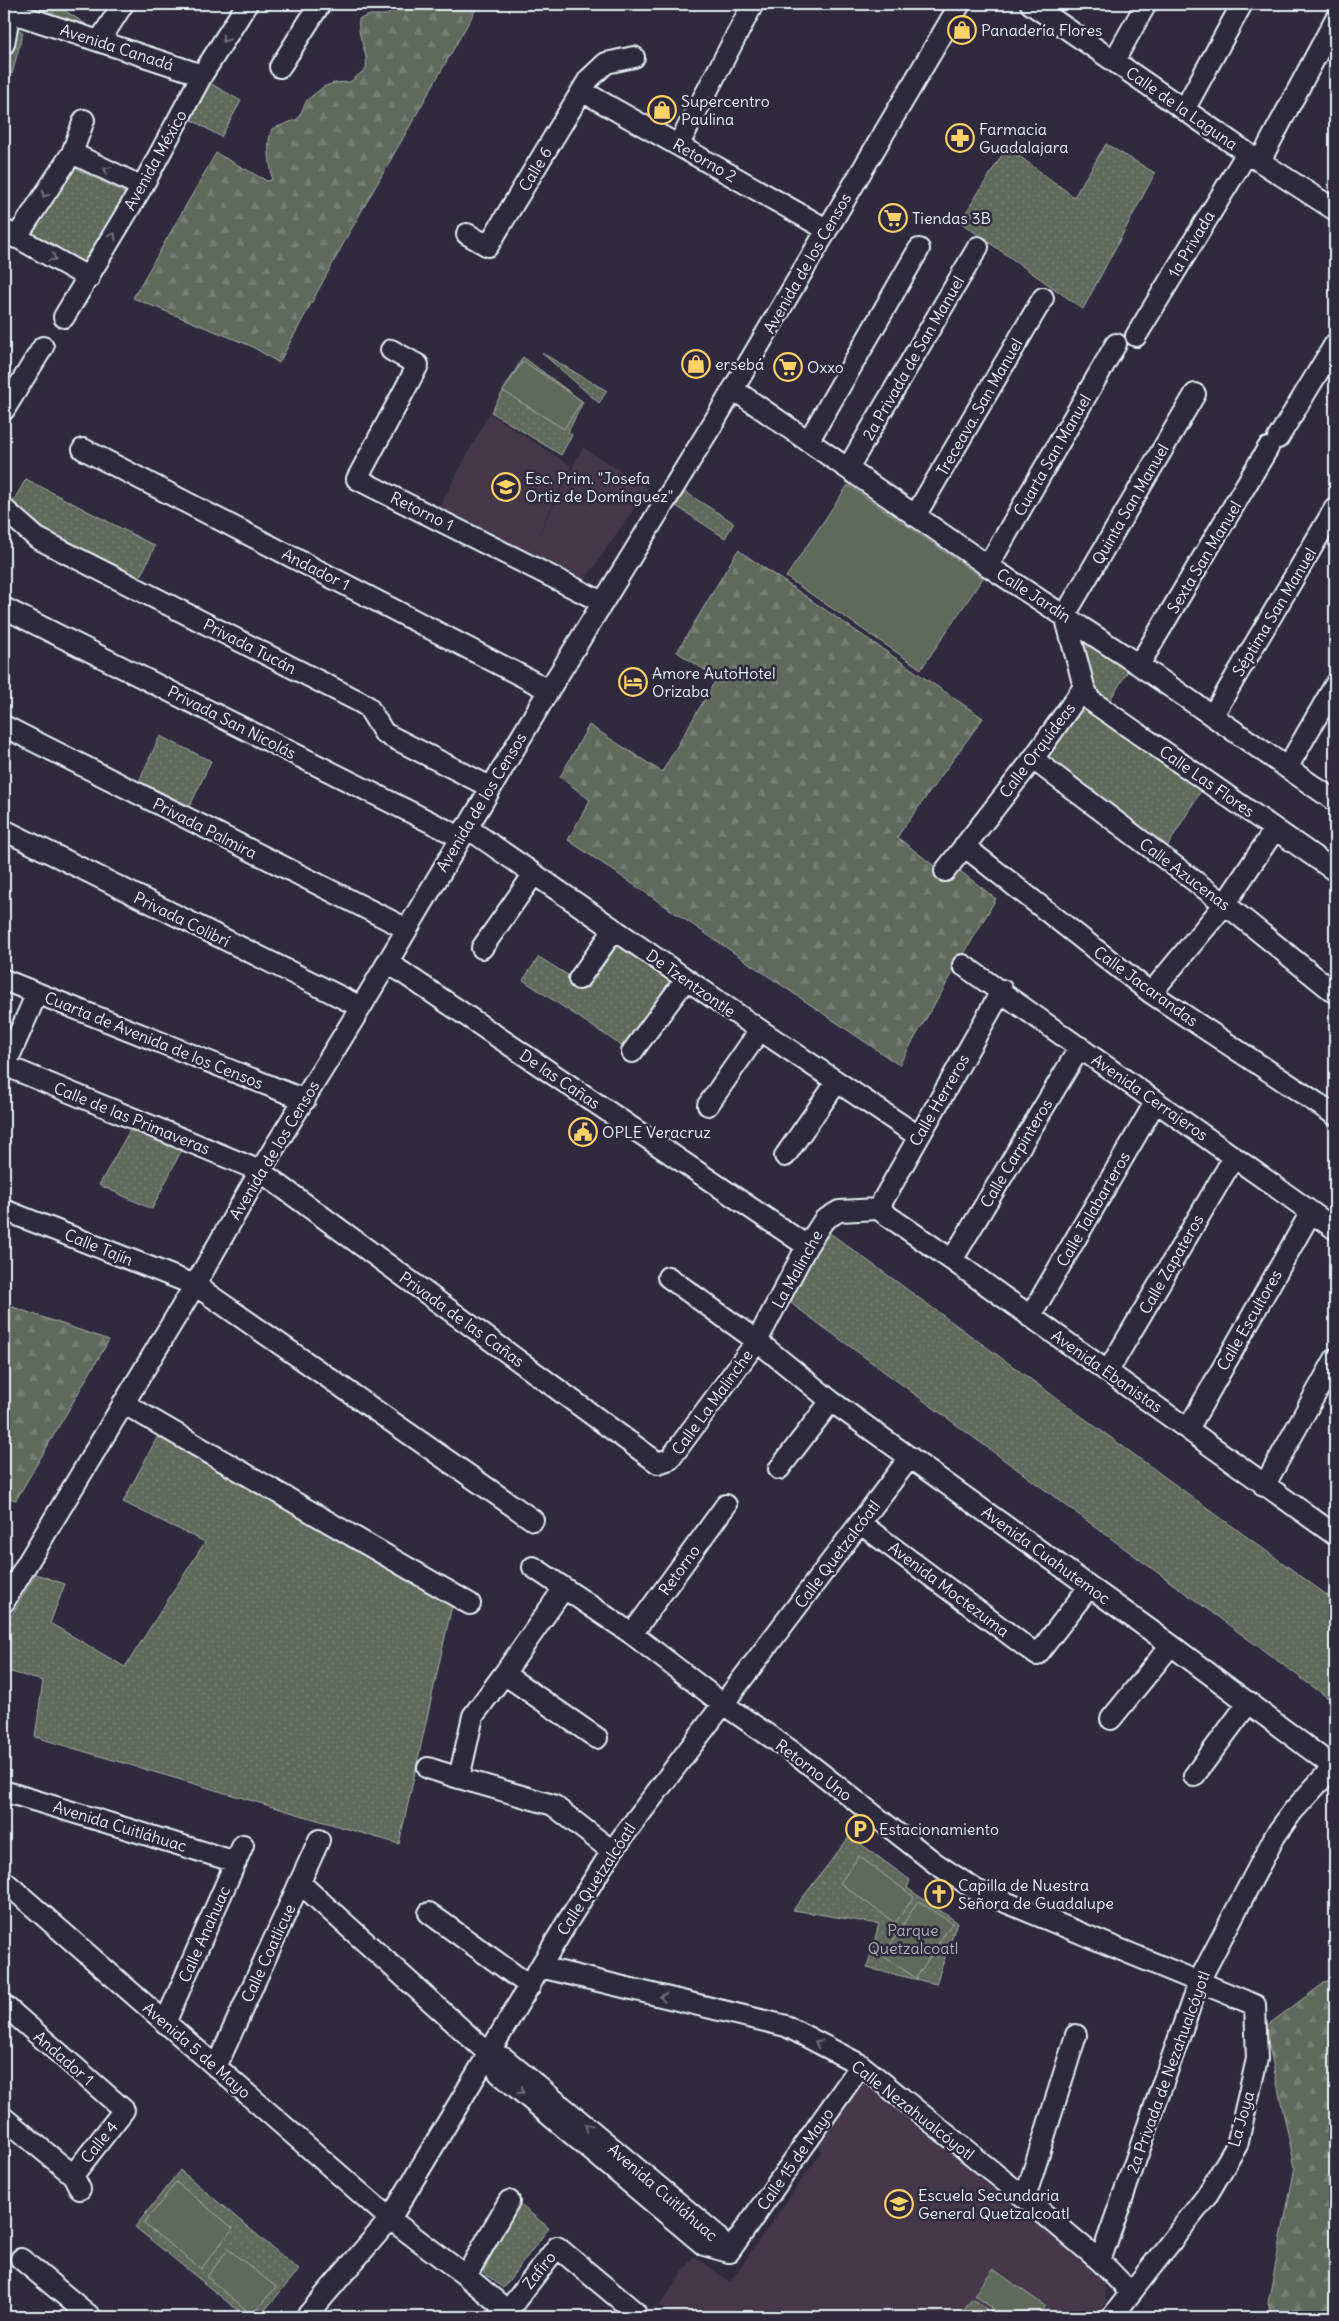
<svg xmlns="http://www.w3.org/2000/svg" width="1339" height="2321" font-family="Delius,sans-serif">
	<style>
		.built { fill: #443949 }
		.grass { fill: url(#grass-dots); stroke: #a4adaa }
		.forest { fill: url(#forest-firs); stroke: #a4adaa }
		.pitch { fill: #60695c; stroke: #a4adaa }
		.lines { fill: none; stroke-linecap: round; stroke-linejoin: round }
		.minor-casing { stroke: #e8f1f8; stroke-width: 24 }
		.minor { stroke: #2f2a3d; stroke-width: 20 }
		.oneway { stroke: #70707e }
		.labels { text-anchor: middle; stroke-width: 5; stroke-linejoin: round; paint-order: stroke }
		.poi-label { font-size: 16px; fill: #e8f1f8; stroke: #2f2a3d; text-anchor: start }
		.street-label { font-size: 16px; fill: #e8f1f8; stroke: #2f2a3d }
		.park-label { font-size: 16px; fill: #abb4b2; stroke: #2f2a3d }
	</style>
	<defs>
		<pattern id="grass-dots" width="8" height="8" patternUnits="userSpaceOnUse" patternTransform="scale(1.25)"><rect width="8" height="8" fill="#60695c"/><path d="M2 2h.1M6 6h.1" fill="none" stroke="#777f74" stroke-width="1.8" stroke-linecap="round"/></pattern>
		<pattern id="forest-firs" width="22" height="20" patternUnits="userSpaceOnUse" patternTransform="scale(1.25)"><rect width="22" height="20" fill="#60695c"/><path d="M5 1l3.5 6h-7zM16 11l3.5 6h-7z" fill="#777f74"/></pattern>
	</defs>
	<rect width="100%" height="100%" fill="#2f2a3d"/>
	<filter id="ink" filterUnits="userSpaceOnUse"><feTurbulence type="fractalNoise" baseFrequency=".02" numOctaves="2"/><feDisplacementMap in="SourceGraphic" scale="10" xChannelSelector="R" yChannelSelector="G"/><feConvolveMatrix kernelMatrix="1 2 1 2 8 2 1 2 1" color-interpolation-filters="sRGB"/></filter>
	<g filter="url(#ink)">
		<path class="built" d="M489,413L571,466L536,539L583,447L648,488L583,583L439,508Z
			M860,2078L1105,2280L1106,2303L1096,2317H674L660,2305L694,2256L730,2282L822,2151L811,2143Z"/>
		<path class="grass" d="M18,4H54L86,24L84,26Z
			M11,26L23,32L12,74L4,69V57Z
			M208,82L241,101L221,137L187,117Z
			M1106,144L1155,173L1083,309L960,222L1007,147L1074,197Z
			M71,166L129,195L89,266L30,234Z
			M542,353L607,391L599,403Z
			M523,357L583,402L568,432L572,435L561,455L491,412Z
			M26,479L155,546L140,577L45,529L12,503Z
			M685,492L734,523L725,538L676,506Z
			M1076,636L1129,669L1110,700L1093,688Z
			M1080,699L1202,789L1167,847L1043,756Z
			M160,736L211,761L190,806L139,781Z
			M619,943L672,979L625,1048L523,980L539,957L588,988Z
			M130,1130L181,1151L152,1209L99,1185Z
			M827,1231L1335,1601V1703L788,1301Z
			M160,1432L453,1601L399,1844L35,1737L43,1681L4,1670V1628L36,1574L65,1584L50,1623L125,1667L205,1542L123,1502Z
			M850,1836L910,1880L907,1888L957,1922L936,1984L867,1968L879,1924L793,1910Z
			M180,2170L299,2270L259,2317H246L135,2227Z
			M518,2203L549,2228L503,2288L483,2272Z"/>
		<path class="forest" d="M391,4H479L348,235L279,363L251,346L133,298L216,153L267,181L272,180C271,161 265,147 272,129L298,119L307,100L323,87L334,83L350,82L366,69C369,51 356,37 359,19L370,15H388Z
			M738,550L983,718L897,837L951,879L959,870L996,899L899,1065L568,840L590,800L560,777L589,725L662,772L717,678L677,652Z
			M4,1304L109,1340L16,1500L4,1497Z
			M1335,1975V2317H1272L1268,2303L1295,2167L1265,2027Z"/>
		<path class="pitch" d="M523,361L582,401L564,429L503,391Z
			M848,485L983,578L921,669L786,577Z
			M859,1856L914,1897L895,1923L840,1883Z
			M918,1901L952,1923L916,1978L883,1956Z
			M176,2182L233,2228L201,2269L144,2224Z
			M228,2249L276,2287L252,2315L207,2277Z
			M993,2269L1045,2306L1036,2317H1005L974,2295Z
			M972,2299L998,2317H959Z"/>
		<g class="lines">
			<defs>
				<path id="minor" d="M1031,4L1247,153L1335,210
					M4,10L202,75
					M100,40L123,4
					M4,44L11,4
					M1114,61L1146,4
					M280,67L320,4
					M582,91L826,229
					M1184,110L1242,4
					M679,144L753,4
					M72,153L142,187
					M1260,161L1335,20
					M4,230L89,278
					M467,234L488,246L589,79L606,63L634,57
					M16,238L72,153L84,120
					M64,317L142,187L202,75L247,4
					M1136,336L1247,153
					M391,350L418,365L357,479L602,602
					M733,389L988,566L1139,665L1335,801
					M1195,394L1065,615L1084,687L1090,700L1335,871
					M4,410L43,347
					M1278,438L1335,344
					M809,440L919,249
					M83,449L549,690
					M848,468L978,247
					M4,509L37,538L360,702L368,707L384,733L490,787
					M915,516L1043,298
					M988,566L1116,344
					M4,608L460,837
					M1139,665L1268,448
					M1213,715L1335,508
					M4,726L407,929
					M1033,759L1225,904L1335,993
					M1287,768L1335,685
					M466,827L760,1030L918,1136
					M4,830L361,1007
					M964,846L1151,993L1335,1115
					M945,871L1033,759L1084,687
					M482,948L534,874
					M387,962L807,1246
					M963,965L1335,1229
					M579,979L614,930
					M4,980L305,1100
					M1151,993L1225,904L1275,829
					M632,1052L686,979
					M4,1065L260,1171L658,1463L670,1459L757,1341L807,1246L824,1220L839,1211L878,1209
					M5,1066L37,993
					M708,1105L760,1030
					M785,1156L837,1082
					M878,1209L952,1260L1335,1535
					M878,1209L1002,990
					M4,1210L195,1285L533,1520
					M952,1260L1080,1047
					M668,1277L757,1341L831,1401L1171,1645L1335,1768
					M1030,1317L1156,1101
					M1108,1371L1234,1157
					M123,1403L470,1604
					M1188,1429L1311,1212
					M779,1469L831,1401
					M1264,1486L1335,1359
					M861,1524L1037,1655L1089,1587
					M533,1567L632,1634L723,1704L800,1757L935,1863L976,1890L1255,2005L1257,2059L1237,2145L1206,2197L1112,2317
					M564,1588L504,1674L597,1738
					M4,1602L195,1285L260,1171L361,1007L549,690L715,420L960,4
					M632,1634L726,1505
					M504,1674L473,1716L459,1778L553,1805L612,1851
					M1111,1719L1171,1645
					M428,1768L459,1778
					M1194,1776L1249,1702
					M4,1795L10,1793L236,1862
					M4,1881L390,2219L466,2276L508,2311
					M300,1883L489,2054L499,2073L704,2245L729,2252
					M429,1913L530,1986
					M540,1967L786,2026L861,2065L1025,2198L1100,2261L1131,2293
					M4,2005L124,2110L73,2175
					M165,2023L243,1845
					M489,2054L504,2058L713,2232L729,2252
					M216,2067L319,1840
					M4,2118L73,2175L80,2189
					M1025,2198L1076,2035
					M729,2252L861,2065
					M21,2259L91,2317
					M1100,2261L1199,1981L1275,1836L1293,1811L1333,1767
					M466,2276L509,2201
					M306,2317L390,2219L566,1924L612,1851L910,1457
					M503,2317L557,2247L635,2312L630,2317"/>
			</defs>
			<use href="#minor" class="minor-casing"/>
			<use href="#minor" class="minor"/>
		</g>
		<defs><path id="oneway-chevron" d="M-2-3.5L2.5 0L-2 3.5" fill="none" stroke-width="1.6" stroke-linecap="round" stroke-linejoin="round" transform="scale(1.25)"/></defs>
		<g class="oneway">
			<use href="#oneway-chevron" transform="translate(225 39) rotate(123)"/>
			<use href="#oneway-chevron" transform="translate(107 170) rotate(-154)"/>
			<use href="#oneway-chevron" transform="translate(45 194) rotate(123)"/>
			<use href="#oneway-chevron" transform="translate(113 236) rotate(-60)"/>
			<use href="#oneway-chevron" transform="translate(53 258) rotate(29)"/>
			<use href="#oneway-chevron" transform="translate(663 1997) rotate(-167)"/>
			<use href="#oneway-chevron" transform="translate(818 2043) rotate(-152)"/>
			<use href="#oneway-chevron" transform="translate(521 2091) rotate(40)"/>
			<use href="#oneway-chevron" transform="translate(588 2127) rotate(-140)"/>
		</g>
	</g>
	<defs>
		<symbol id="shop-ring" viewBox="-11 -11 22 22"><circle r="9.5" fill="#2f2a3d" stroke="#ffd166" stroke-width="1.5"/><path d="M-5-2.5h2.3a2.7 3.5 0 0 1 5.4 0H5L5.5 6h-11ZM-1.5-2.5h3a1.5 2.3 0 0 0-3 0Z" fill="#ffd166"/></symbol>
		<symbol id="pharmacy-ring" viewBox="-11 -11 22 22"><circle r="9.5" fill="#2f2a3d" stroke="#ffd166" stroke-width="1.5"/><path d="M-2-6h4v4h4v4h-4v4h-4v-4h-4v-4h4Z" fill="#ffd166"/></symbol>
		<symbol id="supermarket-ring" viewBox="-11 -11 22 22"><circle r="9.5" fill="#2f2a3d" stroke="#ffd166" stroke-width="1.5"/><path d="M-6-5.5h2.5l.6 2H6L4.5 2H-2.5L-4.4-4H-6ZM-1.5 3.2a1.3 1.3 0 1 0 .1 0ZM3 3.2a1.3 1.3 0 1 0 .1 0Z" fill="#ffd166"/></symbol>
		<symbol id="school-ring" viewBox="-11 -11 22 22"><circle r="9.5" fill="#2f2a3d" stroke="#ffd166" stroke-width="1.5"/><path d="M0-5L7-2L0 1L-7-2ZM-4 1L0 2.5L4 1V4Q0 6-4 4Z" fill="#ffd166"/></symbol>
		<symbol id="hotel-ring" viewBox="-11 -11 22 22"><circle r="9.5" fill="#2f2a3d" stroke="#ffd166" stroke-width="1.5"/><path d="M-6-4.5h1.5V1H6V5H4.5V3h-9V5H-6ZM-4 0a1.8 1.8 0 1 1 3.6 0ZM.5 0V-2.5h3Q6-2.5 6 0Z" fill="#ffd166"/></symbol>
		<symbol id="civic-ring" viewBox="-11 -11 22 22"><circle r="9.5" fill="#2f2a3d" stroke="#ffd166" stroke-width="1.5"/><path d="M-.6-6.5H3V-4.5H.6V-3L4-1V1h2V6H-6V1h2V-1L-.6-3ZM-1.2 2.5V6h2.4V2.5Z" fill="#ffd166"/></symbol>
		<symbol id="parking-ring" viewBox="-11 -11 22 22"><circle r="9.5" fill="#2f2a3d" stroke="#ffd166" stroke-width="1.5"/><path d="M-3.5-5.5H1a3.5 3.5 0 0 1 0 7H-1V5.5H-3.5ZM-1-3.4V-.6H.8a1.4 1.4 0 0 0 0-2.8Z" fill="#ffd166"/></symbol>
		<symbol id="church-ring" viewBox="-11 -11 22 22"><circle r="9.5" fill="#2f2a3d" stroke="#ffd166" stroke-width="1.5"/><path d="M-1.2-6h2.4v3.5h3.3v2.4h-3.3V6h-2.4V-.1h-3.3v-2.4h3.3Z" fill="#ffd166"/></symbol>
	</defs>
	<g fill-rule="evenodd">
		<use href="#shop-ring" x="946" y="14" width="32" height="32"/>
		<use href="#shop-ring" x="646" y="94" width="32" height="32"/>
		<use href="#pharmacy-ring" x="944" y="122" width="32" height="32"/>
		<use href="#supermarket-ring" x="877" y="202" width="32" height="32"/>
		<use href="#shop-ring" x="680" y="348" width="32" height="32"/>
		<use href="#supermarket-ring" x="772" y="351" width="32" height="32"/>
		<use href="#school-ring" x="490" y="471" width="32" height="32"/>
		<use href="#hotel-ring" x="617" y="666" width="32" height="32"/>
		<use href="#civic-ring" x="567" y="1116" width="32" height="32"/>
		<use href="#parking-ring" x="844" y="1813" width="32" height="32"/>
		<use href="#church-ring" x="923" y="1878" width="32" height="32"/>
		<use href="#school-ring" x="883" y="2188" width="32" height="32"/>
	</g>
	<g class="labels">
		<g class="poi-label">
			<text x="981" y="36">Panadería Flores</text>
			<text x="681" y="107">Supercentro<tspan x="681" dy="18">Paulina</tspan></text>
			<text x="979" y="135">Farmacia<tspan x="979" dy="18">Guadalajara</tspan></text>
			<text x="912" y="224">Tiendas 3B</text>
			<text x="715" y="370">ersebá</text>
			<text x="807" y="373">Oxxo</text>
			<text x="525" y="484">Esc. Prim. "Josefa<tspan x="525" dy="18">Ortiz de Domínguez"</tspan></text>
			<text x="652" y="679">Amore AutoHotel<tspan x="652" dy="18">Orizaba</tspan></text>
			<text x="602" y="1138">OPLE Veracruz</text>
			<text x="879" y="1835">Estacionamiento</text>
			<text x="958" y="1891">Capilla de Nuestra<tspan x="958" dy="18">Señora de Guadalupe</tspan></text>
			<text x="918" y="2201">Escuela Secundaria<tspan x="918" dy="18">General Quetzalcoatl</tspan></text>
		</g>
		<g class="street-label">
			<text transform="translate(117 47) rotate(18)" y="6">Avenida Canadá</text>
			<text transform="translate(1182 108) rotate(35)" y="6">Calle de la Laguna</text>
			<text transform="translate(155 160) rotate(-61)" y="6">Avenida México</text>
			<text transform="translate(705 160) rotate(30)" y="6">Retorno 2</text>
			<text transform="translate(535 169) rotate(-59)" y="6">Calle 6</text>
			<text transform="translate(1191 244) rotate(-59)" y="6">1a Privada</text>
			<text transform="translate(807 263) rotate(-60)" y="6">Avenida de los Censos</text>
			<text transform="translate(913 358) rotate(-60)" y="6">2a Privada de San Manuel</text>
			<text transform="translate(979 407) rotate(-60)" y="6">Treceava. San Manuel</text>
			<text transform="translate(1052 455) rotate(-60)" y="6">Cuarta San Manuel</text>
			<text transform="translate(1130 504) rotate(-60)" y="6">Quinta San Manuel</text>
			<text transform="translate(422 511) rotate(26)" y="6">Retorno 1</text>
			<text transform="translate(1204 557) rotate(-59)" y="6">Sexta San Manuel</text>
			<text transform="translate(316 569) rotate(27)" y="6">Andador 1</text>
			<text transform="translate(1034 595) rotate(33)" y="6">Calle Jardín</text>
			<text transform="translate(1274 612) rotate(-59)" y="6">Séptima San Manuel</text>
			<text transform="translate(250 646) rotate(27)" y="6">Privada Tucán</text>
			<text transform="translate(232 722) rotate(27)" y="6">Privada San Nicolás</text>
			<text transform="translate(1037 750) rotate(-53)" y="6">Calle Orquídeas</text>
			<text transform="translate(1207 781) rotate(35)" y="6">Calle Las Flores</text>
			<text transform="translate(481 802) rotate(-59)" y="6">Avenida de los Censos</text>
			<text transform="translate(205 828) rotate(27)" y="6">Privada Palmira</text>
			<text transform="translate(1185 874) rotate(37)" y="6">Calle Azucenas</text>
			<text transform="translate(182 919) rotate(26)" y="6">Privada Colibrí</text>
			<text transform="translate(691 983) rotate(35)" y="6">De Tzentzontle</text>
			<text transform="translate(1146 986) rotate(36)" y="6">Calle Jacarandas</text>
			<text transform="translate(154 1040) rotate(22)" y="6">Cuarta de Avenida de los Censos</text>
			<text transform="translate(560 1079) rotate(34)" y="6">De las Cañas</text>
			<text transform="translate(1150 1097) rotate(35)" y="6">Avenida Cerrajeros</text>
			<text transform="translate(939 1100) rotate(-60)" y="6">Calle Herreros</text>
			<text transform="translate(132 1118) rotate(22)" y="6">Calle de las Primaveras</text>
			<text transform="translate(274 1150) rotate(-59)" y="6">Avenida de los Censos</text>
			<text transform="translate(1016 1153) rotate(-59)" y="6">Calle Carpinteros</text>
			<text transform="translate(1093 1209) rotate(-60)" y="6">Calle Talabarteros</text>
			<text transform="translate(99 1247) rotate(22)" y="6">Calle Tajín</text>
			<text transform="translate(1171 1264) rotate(-60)" y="6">Calle Zapateros</text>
			<text transform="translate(797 1269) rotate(-61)" y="6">La Malinche</text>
			<text transform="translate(462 1319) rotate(36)" y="6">Privada de las Cañas</text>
			<text transform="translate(1249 1320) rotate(-60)" y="6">Calle Escultores</text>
			<text transform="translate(1107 1371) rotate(35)" y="6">Avenida Ebanistas</text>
			<text transform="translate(712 1402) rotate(-54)" y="6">Calle La Malinche</text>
			<text transform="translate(837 1554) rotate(-53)" y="6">Calle Quetzalcóatl</text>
			<text transform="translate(1046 1555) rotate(36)" y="6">Avenida Cuahutemoc</text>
			<text transform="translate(679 1570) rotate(-54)" y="6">Retorno</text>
			<text transform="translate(949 1589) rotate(37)" y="6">Avenida Moctezuma</text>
			<text transform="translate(814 1770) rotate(37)" y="6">Retorno Uno</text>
			<text transform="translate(120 1826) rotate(17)" y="6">Avenida Cuitláhuac</text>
			<text transform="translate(596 1879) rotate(-57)" y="6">Calle Quetzalcóatl</text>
			<text transform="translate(204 1934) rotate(-66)" y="6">Calle Anahuac</text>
			<text transform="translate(268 1953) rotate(-65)" y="6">Calle Coatlicue</text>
			<text transform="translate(197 2050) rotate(41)" y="6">Avenida 5 de Mayo</text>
			<text transform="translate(64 2058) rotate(41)" y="6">Andador 1</text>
			<text transform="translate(1168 2072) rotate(-70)" y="6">2a Privada de Nezahualcóyotl</text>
			<text transform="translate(913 2110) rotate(38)" y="6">Calle Nezahualcóyotl</text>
			<text transform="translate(1241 2119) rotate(-74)" y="6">La Joya</text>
			<text transform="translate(99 2142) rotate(-51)" y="6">Calle 4</text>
			<text transform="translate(795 2159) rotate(-55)" y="6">Calle 15 de Mayo</text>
			<text transform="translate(663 2192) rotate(41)" y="6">Avenida Cuitláhuac</text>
			<text transform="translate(539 2270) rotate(-52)" y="6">Zafiro</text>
		</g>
		<g class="park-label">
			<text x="913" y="1936">Parque<tspan x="913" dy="18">Quetzalcoatl</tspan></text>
		</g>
	</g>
	<rect width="1339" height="2321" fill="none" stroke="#2f2a3d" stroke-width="20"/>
	<rect x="10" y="10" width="1319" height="2301" fill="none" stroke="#e8f1f8" stroke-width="2" filter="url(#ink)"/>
</svg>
